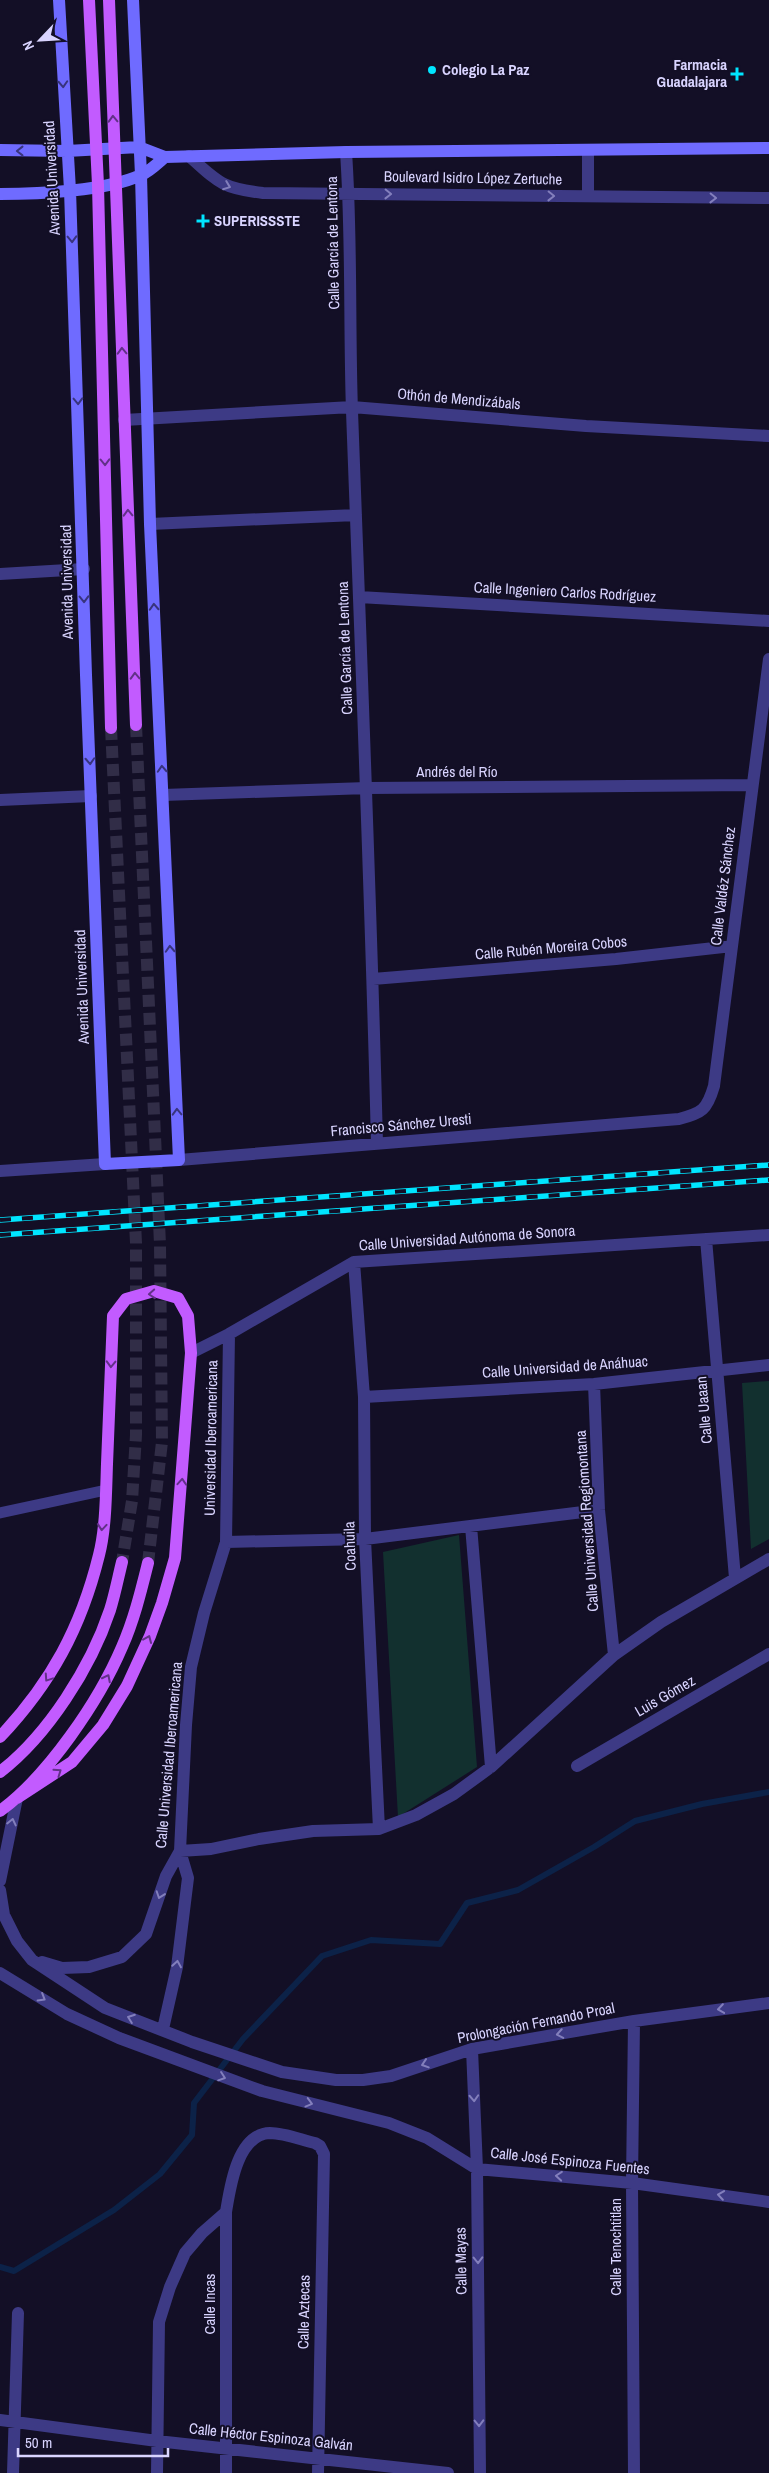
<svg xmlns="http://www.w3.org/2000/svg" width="769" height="2473" font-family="'Archivo Narrow',sans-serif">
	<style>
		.green { fill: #12302f }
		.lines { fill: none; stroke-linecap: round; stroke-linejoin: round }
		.stream { stroke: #0c2248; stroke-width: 6 }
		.primary-tunnel { stroke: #312d47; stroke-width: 12; stroke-dasharray: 12 6; stroke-linecap: butt }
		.lane { stroke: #3d3a85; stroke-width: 11 }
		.street { stroke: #3d3a85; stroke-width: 12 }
		.secondary { stroke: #6f6bff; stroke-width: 12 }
		.primary { stroke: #c25bff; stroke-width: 12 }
		.rail-casing { stroke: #00e5ff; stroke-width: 5.5 }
		.rail { stroke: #130f26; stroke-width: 4; stroke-dasharray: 11; stroke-linecap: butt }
		.oneway { stroke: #38347d }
		.oneway2 { stroke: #623188 }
		.oneway3 { stroke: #837fbc }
		.poi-dot { fill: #00e5ff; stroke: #130f26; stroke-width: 2 }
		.labels { text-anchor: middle; stroke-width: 4; stroke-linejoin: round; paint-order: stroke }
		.poi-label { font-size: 15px; font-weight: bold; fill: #d9d4ff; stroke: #130f26; text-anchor: start }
		.street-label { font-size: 15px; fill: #d9d4ff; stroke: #130f26 }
	</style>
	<rect width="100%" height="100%" fill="#130f26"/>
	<path class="green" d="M769,1381V1539L751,1549L742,1383Z
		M459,1535L477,1767L398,1817L383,1552Z"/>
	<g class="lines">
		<path class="stream" d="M0,2267L14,2271L114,2210L160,2174L192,2135L194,2103L243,2039L322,1956L371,1940L440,1944L467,1903L518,1890L594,1847L635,1821L702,1804L769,1792"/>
		<path class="primary-tunnel" d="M136,725L160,1244L162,1442L148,1563
			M111,728L136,1243V1435L132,1501L122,1562"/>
		<path class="lane" d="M0,1513L106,1490"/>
		<path class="street" d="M588,150V196
			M346,152C352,238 349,324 352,411C361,655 371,899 377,1144
			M189,156C219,183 222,188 263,193L769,198
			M124,420L352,407L586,426L769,436
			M150,524L356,515
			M0,574L84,569
			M359,597L769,621
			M163,795L367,788L752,785
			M0,800L91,796
			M373,979L616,959L732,946
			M179,1160L679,1119C702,1113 707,1110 714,1086L769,659
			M0,1171L105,1164
			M706,1239L735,1578
			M354,1262L364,1397L365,1539L379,1829
			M191,1353L229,1334L354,1262L769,1235
			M594,1384L599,1510L614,1655
			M364,1397L594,1384L769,1365
			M471,1526L491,1767
			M226,1542L365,1539L599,1510
			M577,1766L769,1654
			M180,1851L211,1849L259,1839L313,1831L379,1829L416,1815L454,1794L491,1767L614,1655L661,1622L769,1559
			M0,1881L17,1798
			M0,1890L4,1915L17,1941L32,1960L105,2008L192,2042L282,2072L336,2080H363L391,2076L472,2049L634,2021L769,2003
			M42,1962L62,1968L89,1967L122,1957L146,1934L166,1876L180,1851L186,1725L191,1667L204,1613L226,1542L229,1334
			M0,1973L67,2014L119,2038L262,2091L389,2123L427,2138L477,2169L632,2183L769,2202
			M634,2021L632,2183L634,2473
			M163,2029L177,1967L188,1878L180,1851
			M472,2049L477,2169L480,2473
			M0,2420L157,2441L448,2473
			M13,2473L18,2313
			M157,2473L159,2322L170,2287L185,2253L202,2233L226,2212
			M226,2473V2212C230,2188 237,2134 270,2133C284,2133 302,2140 315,2143L320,2146L324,2154L318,2473"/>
		<path class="secondary" d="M59,0L70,190L86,675L105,1164L179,1160L150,524L141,175L133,0
			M0,150L67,151L139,147L165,157L346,152L769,148
			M0,194C38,194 107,191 141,175C149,172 158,163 165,157"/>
		<path class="primary" d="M89,0L98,185L111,728
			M109,0L136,725
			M0,1737C51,1683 81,1628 99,1555C106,1528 106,1492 107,1464C109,1415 111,1365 113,1316L126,1299L154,1291L178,1298L188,1316L191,1353L175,1558L162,1603L150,1636L127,1686L103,1725L72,1762L17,1798
			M0,1772C48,1735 91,1667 110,1610C115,1594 118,1578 122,1562
			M0,1811C48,1776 99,1701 122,1647C134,1620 141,1591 148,1563"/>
		<defs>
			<path id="rail" d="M0,1220L769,1165
				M0,1235L769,1180"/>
		</defs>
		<use href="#rail" class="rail-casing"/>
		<use href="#rail" class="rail"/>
	</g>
	<defs><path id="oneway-chevron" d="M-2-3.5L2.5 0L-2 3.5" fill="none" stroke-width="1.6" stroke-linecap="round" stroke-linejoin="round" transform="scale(1.25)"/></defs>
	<g class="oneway">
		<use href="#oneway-chevron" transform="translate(63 84) rotate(87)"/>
		<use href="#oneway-chevron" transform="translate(20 151) rotate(-180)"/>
		<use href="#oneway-chevron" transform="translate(72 239) rotate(88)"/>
		<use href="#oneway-chevron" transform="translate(78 401) rotate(88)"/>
		<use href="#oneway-chevron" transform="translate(84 599) rotate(89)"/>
		<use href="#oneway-chevron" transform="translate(154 607) rotate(-93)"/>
		<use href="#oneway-chevron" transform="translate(90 761) rotate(87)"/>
		<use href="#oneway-chevron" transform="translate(162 769) rotate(-93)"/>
		<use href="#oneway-chevron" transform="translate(170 949) rotate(-93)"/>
		<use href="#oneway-chevron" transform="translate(177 1112) rotate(-92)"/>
	</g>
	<g class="oneway2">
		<use href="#oneway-chevron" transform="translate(113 119) rotate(-92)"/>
		<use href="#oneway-chevron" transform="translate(122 351) rotate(-92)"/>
		<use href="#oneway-chevron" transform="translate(105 462) rotate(89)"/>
		<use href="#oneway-chevron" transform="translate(128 513) rotate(-92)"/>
		<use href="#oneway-chevron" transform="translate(135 676) rotate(-92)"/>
		<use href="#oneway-chevron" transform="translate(152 1294) rotate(176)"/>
		<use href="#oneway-chevron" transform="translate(111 1364) rotate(92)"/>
		<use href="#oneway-chevron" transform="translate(182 1482) rotate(-86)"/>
		<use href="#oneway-chevron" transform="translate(102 1527) rotate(95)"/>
		<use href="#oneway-chevron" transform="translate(148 1639) rotate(-67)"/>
		<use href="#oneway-chevron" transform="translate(48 1678) rotate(124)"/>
		<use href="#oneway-chevron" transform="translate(107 1678) rotate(-63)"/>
		<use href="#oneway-chevron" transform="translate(58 1772) rotate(-35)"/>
	</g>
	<g class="oneway3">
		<use href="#oneway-chevron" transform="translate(227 186) rotate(21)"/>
		<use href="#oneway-chevron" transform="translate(388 194) rotate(1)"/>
		<use href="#oneway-chevron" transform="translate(551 196) rotate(1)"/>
		<use href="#oneway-chevron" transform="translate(713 198) rotate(1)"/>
		<use href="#oneway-chevron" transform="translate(12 1822) rotate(-77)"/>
		<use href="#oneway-chevron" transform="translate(160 1895) rotate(109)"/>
		<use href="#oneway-chevron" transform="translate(177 1964) rotate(-81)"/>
		<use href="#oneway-chevron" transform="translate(42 1998) rotate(31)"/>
		<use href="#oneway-chevron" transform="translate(721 2009) rotate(172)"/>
		<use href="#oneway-chevron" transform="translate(131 2018) rotate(-160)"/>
		<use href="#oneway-chevron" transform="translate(560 2034) rotate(170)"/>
		<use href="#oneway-chevron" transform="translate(425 2064) rotate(162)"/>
		<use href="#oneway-chevron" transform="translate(222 2077) rotate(19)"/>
		<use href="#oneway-chevron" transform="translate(474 2098) rotate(87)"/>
		<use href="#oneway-chevron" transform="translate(309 2103) rotate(15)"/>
		<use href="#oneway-chevron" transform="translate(559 2176) rotate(-175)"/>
		<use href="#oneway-chevron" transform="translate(721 2195) rotate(-172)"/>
		<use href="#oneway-chevron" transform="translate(478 2260) rotate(89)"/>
		<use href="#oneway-chevron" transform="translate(479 2423) rotate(89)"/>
	</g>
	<g class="poi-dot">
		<circle cx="432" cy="70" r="5"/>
		<path d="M734.5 66.5h5v5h5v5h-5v5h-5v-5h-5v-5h5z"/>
		<path d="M200.5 213.5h5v5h5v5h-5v5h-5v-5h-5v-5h5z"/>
	</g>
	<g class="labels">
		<g class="poi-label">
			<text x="727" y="70" text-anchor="end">Farmacia<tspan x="727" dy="17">Guadalajara</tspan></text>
			<text x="442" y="75">Colegio La Paz</text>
			<text x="214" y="226">SUPERISSSTE</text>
		</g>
		<g class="street-label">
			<text transform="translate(52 178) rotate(-93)" y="5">Avenida Universidad</text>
			<text transform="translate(473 178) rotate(1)" y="5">Boulevard Isidro López Zertuche</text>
			<text transform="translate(333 243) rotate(-91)" y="5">Calle García de Lentona</text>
			<text transform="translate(459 399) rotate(5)" y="5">Othón de Mendizábals</text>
			<text transform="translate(67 582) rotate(-91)" y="5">Avenida Universidad</text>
			<text transform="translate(565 592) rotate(3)" y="5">Calle Ingeniero Carlos Rodríguez</text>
			<text transform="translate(345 648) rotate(-92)" y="5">Calle García de Lentona</text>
			<text x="457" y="777">Andrés del Río</text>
			<text transform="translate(723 886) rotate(-83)" y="5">Calle Valdéz Sánchez</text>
			<text transform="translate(551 948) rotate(-5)" y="5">Calle Rubén Moreira Cobos</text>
			<text transform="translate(82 987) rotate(-92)" y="5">Avenida Universidad</text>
			<text transform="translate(401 1125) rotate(-5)" y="5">Francisco Sánchez Uresti</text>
			<text transform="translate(467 1238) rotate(-4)" y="5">Calle Universidad Autónoma de Sonora</text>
			<text transform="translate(565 1367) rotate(-4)" y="5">Calle Universidad de Anáhuac</text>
			<text transform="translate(704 1410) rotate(-95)" y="5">Calle Uaaan</text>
			<text transform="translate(211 1438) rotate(-89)" y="5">Universidad Iberoamericana</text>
			<text transform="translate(587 1521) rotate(-94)" y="5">Calle Universidad Regiomontana</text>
			<text transform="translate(350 1546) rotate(-92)" y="5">Coahuila</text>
			<text transform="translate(665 1696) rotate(-30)" y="5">Luis Gómez</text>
			<text transform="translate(169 1755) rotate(-85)" y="5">Calle Universidad Iberoamericana</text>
			<text transform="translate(536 2023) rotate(-11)" y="5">Prolongación Fernando Proal</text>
			<text transform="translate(570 2161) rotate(6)" y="5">Calle José Espinoza Fuentes</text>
			<text transform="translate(616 2247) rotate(-90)" y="5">Calle Tenochtitlan</text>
			<text transform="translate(461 2261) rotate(-91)" y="5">Calle Mayas</text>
			<text transform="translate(210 2304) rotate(-90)" y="5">Calle Incas</text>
			<text transform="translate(304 2312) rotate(-89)" y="5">Calle Aztecas</text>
			<text transform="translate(271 2437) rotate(6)" y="5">Calle Héctor Espinoza Galván</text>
		</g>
	</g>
	<g transform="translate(40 40) rotate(245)" stroke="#130f26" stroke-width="4" paint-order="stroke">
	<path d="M0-4L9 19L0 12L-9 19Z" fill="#d9d4ff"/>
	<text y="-8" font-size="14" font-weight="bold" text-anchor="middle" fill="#d9d4ff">N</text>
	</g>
	<path d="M18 2448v8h150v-8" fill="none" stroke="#d9d4ff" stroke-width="2.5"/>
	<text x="25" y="2448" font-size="15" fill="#d9d4ff" stroke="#130f26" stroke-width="4" paint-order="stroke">50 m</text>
</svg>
